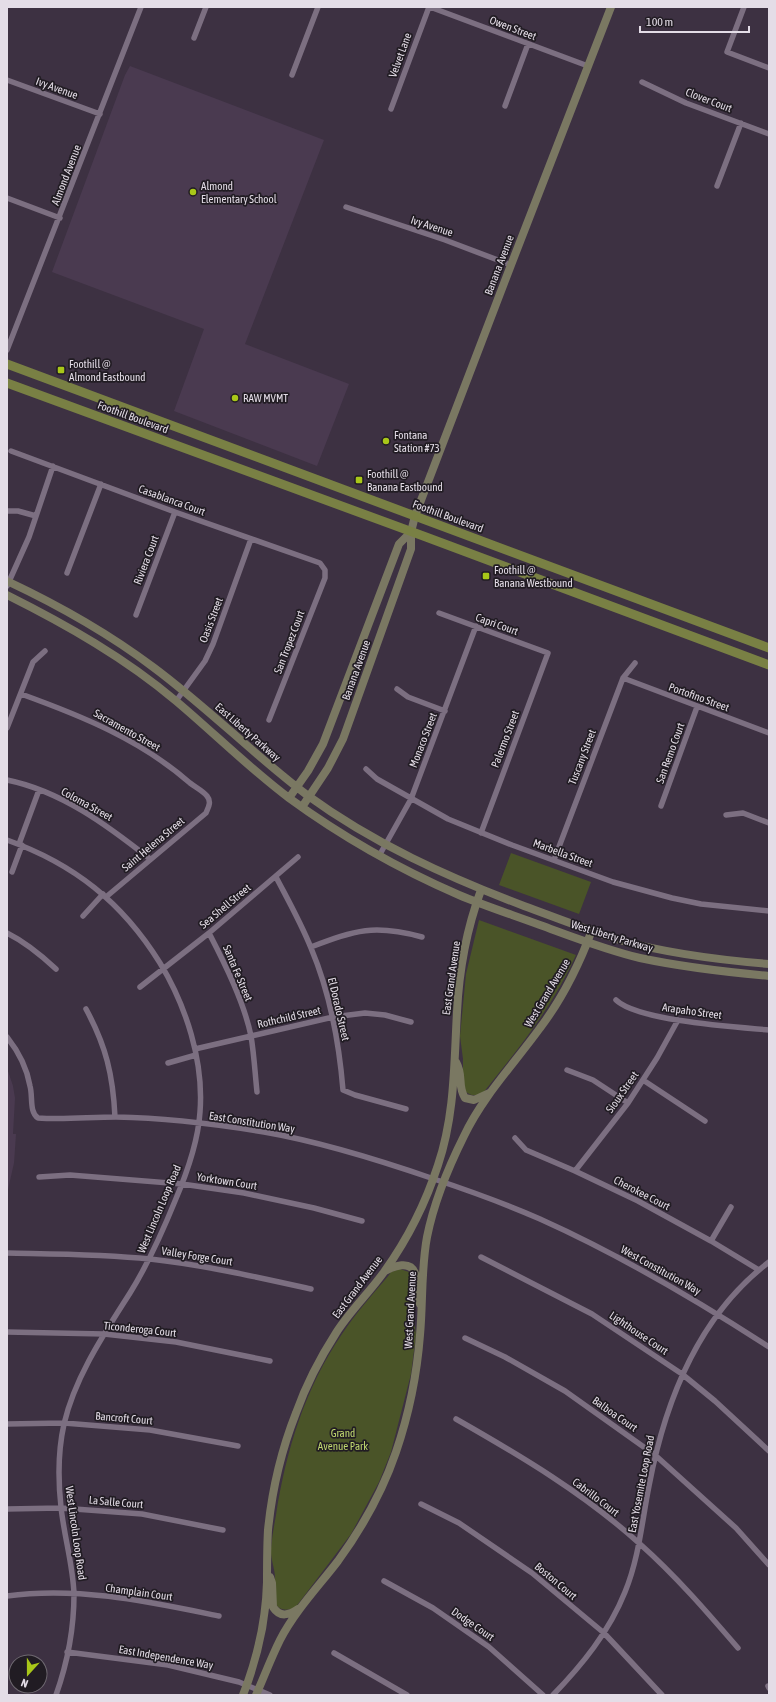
<svg xmlns="http://www.w3.org/2000/svg" width="776" height="1702" font-family="'Asap Condensed',sans-serif">
	<style>
		.built { fill: #4a3a50 }
		.green { fill: #4a5428 }
		.lines { fill: none; stroke-linecap: round; stroke-linejoin: round }
		.street { stroke: #7c6f81; stroke-width: 5.5 }
		.secondary { stroke: #7a7862; stroke-width: 8 }
		.primary { stroke: #798044; stroke-width: 9 }
		.poi-dot { fill: #a9c719; stroke: #211c23; stroke-width: 1.5 }
		.labels { text-anchor: middle; stroke-width: 3.5; stroke-linejoin: round; paint-order: stroke }
		.street-label { font-size: 11px; fill: #e4dde7; stroke: #211c23 }
		.poi-label { font-size: 11px; fill: #e4dde7; stroke: #211c23; text-anchor: start }
		.park-label { font-size: 11px; fill: #bfd76f; stroke: #211c23 }
	</style>
	<rect width="100%" height="100%" fill="#3d3142"/>
	<path class="built" d="M130,66L324,140L245,344L349,384L317,466L174,411L204,329L52,272L125,75Z
		M7,1068L13,1086L15,1098L13,1134H16L14,1163L7,1194Z"/>
	<path class="green" d="M511,853L591,882L579,914L499,885Z
		M479,920L576,955C552,1008 519,1048 483,1093C475,1096 471,1097 464,1090L463,1079V1059L460,1036L466,974Z
		M400,1269L409,1272L414,1280L413,1309L416,1335L411,1374L391,1452L379,1482L351,1534L295,1608C270,1616 274,1594 275,1578C275,1568 270,1558 271,1548C272,1537 274,1526 276,1515C286,1451 305,1388 342,1334C356,1313 373,1294 389,1275L391,1272Z"/>
	<g class="lines">
		<path class="street" d="M430,7L588,66
			M744,7L727,52L769,68
			M194,38L206,7
			M292,75L318,7
			M7,80L100,114
			M642,82L686,103L769,134
			M505,106L528,44
			M391,109L429,7
			M717,186L741,123
			M7,198L60,218
			M346,207L445,240L511,265
			M7,350L141,7
			M11,451L175,512L320,563L325,570V578L269,720
			M7,511H18L36,516
			M67,573L101,484
			M7,586L29,537L53,466
			M439,613L548,653L481,833
			M136,615L175,512
			M623,678L769,733
			M397,689L408,697L445,711
			M21,694C82,716 141,740 190,783C195,787 203,791 207,796C212,802 208,808 206,813L106,897
			M176,701L205,661L213,644L251,539
			M7,728L33,662L45,651
			M366,769L377,779L448,819L512,845L613,882L672,898L701,904L769,911
			M7,780C61,791 107,825 150,859
			M661,806L697,707
			M726,815L743,813L769,823
			M7,840C74,864 122,902 160,963C186,1006 204,1061 200,1112C198,1143 187,1173 175,1201C162,1233 148,1264 130,1293C104,1334 75,1377 64,1424C58,1451 58,1480 61,1507C64,1536 73,1565 74,1594C74,1627 67,1664 56,1695
			M19,844L39,790
			M379,856L411,799L476,626
			M554,860L623,678L635,663
			M12,872L22,845
			M276,877C288,900 301,923 311,948C330,993 339,1042 343,1090L355,1095L406,1109
			M83,916L103,894
			M7,933C25,942 41,955 56,969
			M209,933C225,964 244,1002 251,1036C254,1054 255,1073 257,1092
			M311,947C356,930 374,924 422,937
			M140,987L209,933L298,857
			M616,1000C638,1021 736,1027 769,1030
			M86,1009C106,1046 113,1075 115,1117
			M7,1037C18,1051 27,1068 30,1086C33,1096 29,1112 38,1118C64,1120 90,1117 116,1117C166,1118 216,1124 264,1132C322,1142 379,1160 434,1179C470,1191 506,1204 540,1219C620,1255 695,1299 769,1347
			M195,1049L333,1017L365,1013L385,1015L411,1022
			M168,1063L196,1055
			M567,1070L593,1080L628,1103
			M643,1080L705,1121
			M515,1138L526,1150L575,1171L638,1201L711,1241L759,1270
			M575,1171L628,1103L657,1058L678,1020
			M39,1177L70,1175L182,1184L244,1193L314,1208L362,1221
			M711,1241L731,1207
			M7,1253C55,1254 102,1254 150,1259C204,1265 257,1277 311,1289
			M481,1257L592,1314L682,1374L715,1401L769,1451
			M7,1332L104,1334L176,1342L270,1361
			M465,1338L505,1357L565,1391L655,1455L736,1528L769,1565
			M456,1419C521,1456 585,1494 640,1544C676,1576 707,1612 738,1648
			M7,1424L64,1423L150,1430L238,1446
			M421,1504L459,1523L532,1573L604,1633L662,1695
			M7,1509L61,1508L142,1514L223,1530
			M384,1581L433,1608L489,1647L543,1695
			M7,1596C78,1586 150,1602 219,1616
			M67,1652L168,1665L239,1682L270,1695
			M334,1653L407,1695
			M768,1686L769,1688
			M553,1695C582,1665 609,1632 625,1592C639,1558 642,1521 649,1486C665,1401 698,1316 769,1262"/>
		<path class="secondary" d="M7,581C58,605 108,633 153,667C207,707 254,755 307,795C374,844 448,877 524,906C557,918 589,931 623,941C670,954 720,960 769,964
			M7,595C67,625 125,658 176,701C214,733 249,768 289,798C341,836 399,869 459,895C485,906 513,915 540,925C573,937 606,950 640,958C682,967 726,972 769,976
			M289,798L308,771L323,744L399,544L411,532
			M302,807L328,768L343,739L411,549V532L415,516L511,265L611,7
			M456,1062C464,1076 457,1086 465,1098L474,1100L489,1093
			M385,1271C394,1266 410,1260 415,1273C418,1279 415,1286 416,1292C416,1296 419,1300 420,1304
			M270,1577L272,1583L273,1607C280,1618 289,1615 298,1609
			M243,1695C257,1659 266,1621 267,1582C267,1565 267,1547 268,1530C272,1490 281,1451 296,1413C306,1385 320,1358 336,1333C350,1311 369,1293 384,1272C407,1240 426,1202 438,1165C455,1115 454,1063 457,1012C459,970 467,928 481,890
			M256,1695C264,1677 271,1658 280,1640C295,1611 318,1587 338,1561C362,1528 383,1490 396,1452C409,1414 417,1374 420,1335C423,1302 421,1269 427,1237C434,1202 448,1168 464,1136C483,1096 514,1064 540,1028C562,999 579,965 592,930"/>
		<path class="primary" d="M7,364L769,648
			M7,383L426,537L769,665"/>
	</g>
	<g class="poi-dot">
		<circle cx="193" cy="192" r="4"/>
		<rect x="57" y="366" width="8" height="8" rx="2"/>
		<circle cx="235" cy="398" r="4"/>
		<circle cx="386" cy="441" r="4"/>
		<rect x="355" y="476" width="8" height="8" rx="2"/>
		<rect x="482" y="572" width="8" height="8" rx="2"/>
	</g>
	<g class="labels">
		<g class="street-label">
			<text transform="translate(513 28) rotate(21)" y="4">Owen Street</text>
			<text transform="translate(400 55) rotate(-70)" y="4">Velvet Lane</text>
			<text transform="translate(57 88) rotate(20)" y="4">Ivy Avenue</text>
			<text transform="translate(709 100) rotate(21)" y="4">Clover Court</text>
			<text transform="translate(66 175) rotate(-69)" y="4">Almond Avenue</text>
			<text transform="translate(432 226) rotate(18)" y="4">Ivy Avenue</text>
			<text transform="translate(499 265) rotate(-69)" y="4">Banana Avenue</text>
			<text transform="translate(133 417) rotate(20)" y="4">Foothill Boulevard</text>
			<text transform="translate(172 500) rotate(20)" y="4">Casablanca Court</text>
			<text transform="translate(448 516) rotate(20)" y="4">Foothill Boulevard</text>
			<text transform="translate(146 560) rotate(-69)" y="4">Riviera Court</text>
			<text transform="translate(211 620) rotate(-69)" y="4">Oasis Street</text>
			<text transform="translate(497 624) rotate(20)" y="4">Capri Court</text>
			<text transform="translate(289 642) rotate(-69)" y="4">San Tropez Court</text>
			<text transform="translate(356 670) rotate(-70)" y="4">Banana Avenue</text>
			<text transform="translate(699 697) rotate(20)" y="4">Portofino Street</text>
			<text transform="translate(127 730) rotate(29)" y="4">Sacramento Street</text>
			<text transform="translate(248 732) rotate(41)" y="4">East Liberty Parkway</text>
			<text transform="translate(505 739) rotate(-69)" y="4">Palermo Street</text>
			<text transform="translate(423 740) rotate(-69)" y="4">Monaco Street</text>
			<text transform="translate(670 753) rotate(-70)" y="4">San Remo Court</text>
			<text transform="translate(582 757) rotate(-69)" y="4">Tuscany Street</text>
			<text transform="translate(87 804) rotate(29)" y="4">Coloma Street</text>
			<text transform="translate(153 844) rotate(-40)" y="4">Saint Helena Street</text>
			<text transform="translate(563 853) rotate(20)" y="4">Marbella Street</text>
			<text transform="translate(225 906) rotate(-40)" y="4">Sea Shell Street</text>
			<text transform="translate(612 936) rotate(17)" y="4">West Liberty Parkway</text>
			<text transform="translate(238 973) rotate(67)" y="4">Santa Fe Street</text>
			<text transform="translate(451 978) rotate(-82)" y="4">East Grand Avenue</text>
			<text transform="translate(547 993) rotate(-59)" y="4">West Grand Avenue</text>
			<text transform="translate(339 1009) rotate(77)" y="4">El Dorado Street</text>
			<text transform="translate(692 1011) rotate(8)" y="4">Arapaho Street</text>
			<text transform="translate(289 1017) rotate(-13)" y="4">Rothchild Street</text>
			<text transform="translate(622 1092) rotate(-55)" y="4">Sioux Street</text>
			<text transform="translate(252 1122) rotate(9)" y="4">East Constitution Way</text>
			<text transform="translate(227 1181) rotate(9)" y="4">Yorktown Court</text>
			<text transform="translate(642 1193) rotate(27)" y="4">Cherokee Court</text>
			<text transform="translate(159 1209) rotate(-67)" y="4">West Lincoln Loop Road</text>
			<text transform="translate(197 1256) rotate(9)" y="4">Valley Forge Court</text>
			<text transform="translate(661 1270) rotate(29)" y="4">West Constitution Way</text>
			<text transform="translate(357 1287) rotate(-53)" y="4">East Grand Avenue</text>
			<text transform="translate(410 1310) rotate(-87)" y="4">West Grand Avenue</text>
			<text transform="translate(140 1329) rotate(6)" y="4">Ticonderoga Court</text>
			<text transform="translate(639 1333) rotate(34)" y="4">Lighthouse Court</text>
			<text transform="translate(615 1414) rotate(35)" y="4">Balboa Court</text>
			<text transform="translate(124 1418) rotate(5)" y="4">Bancroft Court</text>
			<text transform="translate(641 1484) rotate(-79)" y="4">East Yosemite Loop Road</text>
			<text transform="translate(596 1497) rotate(37)" y="4">Cabrillo Court</text>
			<text transform="translate(116 1502) rotate(5)" y="4">La Salle Court</text>
			<text transform="translate(76 1533) rotate(82)" y="4">West Lincoln Loop Road</text>
			<text transform="translate(556 1581) rotate(40)" y="4">Boston Court</text>
			<text transform="translate(139 1592) rotate(8)" y="4">Champlain Court</text>
			<text transform="translate(473 1624) rotate(35)" y="4">Dodge Court</text>
			<text transform="translate(166 1657) rotate(10)" y="4">East Independence Way</text>
		</g>
		<g class="poi-label">
			<text x="201" y="190">Almond<tspan x="201" dy="13">Elementary School</tspan></text>
			<text x="69" y="368">Foothill @<tspan x="69" dy="13">Almond Eastbound</tspan></text>
			<text x="243" y="402">RAW MVMT</text>
			<text x="394" y="439">Fontana<tspan x="394" dy="13">Station #73</tspan></text>
			<text x="367" y="478">Foothill @<tspan x="367" dy="13">Banana Eastbound</tspan></text>
			<text x="494" y="574">Foothill @<tspan x="494" dy="13">Banana Westbound</tspan></text>
		</g>
		<g class="park-label">
			<text x="343" y="1437">Grand<tspan x="343" dy="13">Avenue Park</tspan></text>
		</g>
	</g>
	<rect width="776" height="1702" fill="none" stroke="#e4dde7" stroke-width="16"/>
	<g transform="translate(28 1674) rotate(201)"><circle r="19" fill="#211c23" stroke="#6f6971"/>
	<path d="M0-3L7 15L0 10L-7 15Z" fill="#a9c719"/>
	<text y="-6" font-size="11" font-weight="bold" text-anchor="middle" fill="#e4dde7">N</text>
	</g>
	<path d="M640 26v6h109v-6" fill="none" stroke="#e4dde7" stroke-width="2"/>
	<text x="646" y="26" font-size="12" fill="#e4dde7" stroke="#211c23" stroke-width="3" paint-order="stroke">100 m</text>
</svg>
